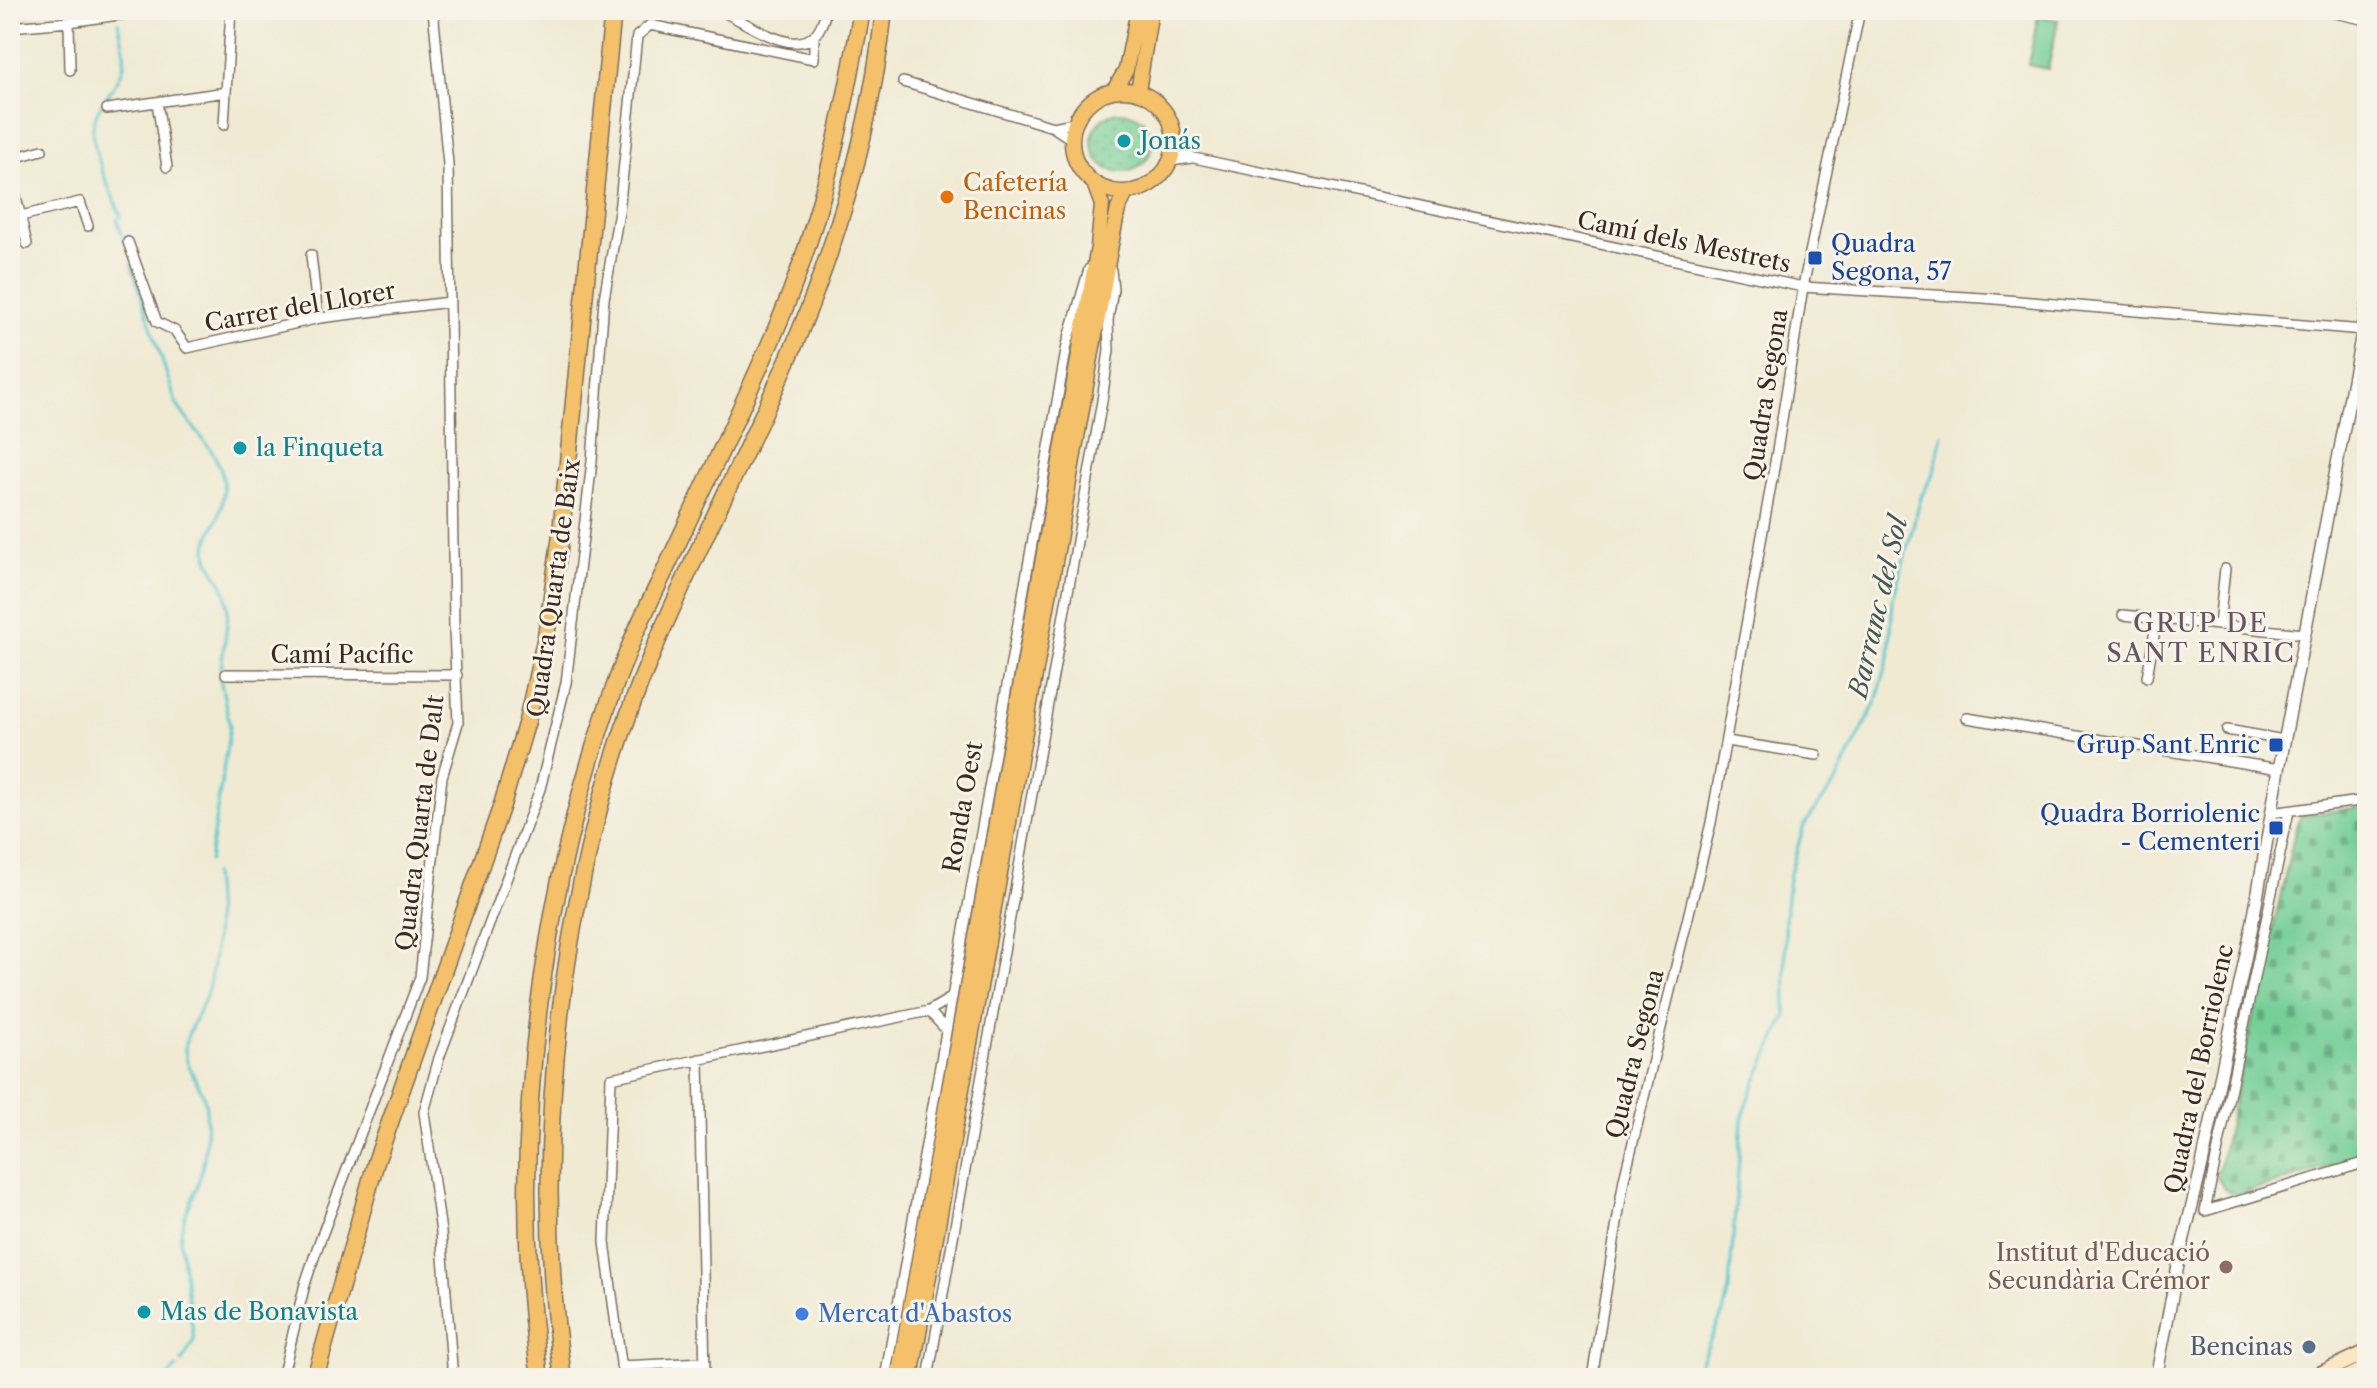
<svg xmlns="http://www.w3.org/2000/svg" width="2377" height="1388" font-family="'Libre Caslon Text',serif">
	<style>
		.grass { fill: url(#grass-dots); stroke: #587c5a; stroke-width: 2 }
		.cemetery { fill: url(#cemetery-stones); stroke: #587c5a; stroke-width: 2 }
		.garden { fill: #75cf96; stroke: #587c5a; stroke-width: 2 }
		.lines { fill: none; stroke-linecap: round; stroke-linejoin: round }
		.stream { stroke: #59c6ce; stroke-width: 3 }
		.minor-casing { stroke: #7a6d5d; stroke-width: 12 }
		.tertiary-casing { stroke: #7a6d5d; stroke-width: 14 }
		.secondary-casing { stroke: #7a6d5d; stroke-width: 17 }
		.primary-casing { stroke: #7a6d5d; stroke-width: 17 }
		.trunk-casing { stroke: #7a6d5d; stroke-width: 19 }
		.motorway-casing { stroke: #7a6d5d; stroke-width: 19 }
		.minor { stroke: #fff; stroke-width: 9 }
		.tertiary { stroke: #fff; stroke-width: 11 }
		.secondary { stroke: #fbe6c3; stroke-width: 14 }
		.primary { stroke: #f4c16a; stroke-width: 14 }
		.trunk { stroke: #f4c16a; stroke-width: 16 }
		.motorway { stroke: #f4c16a; stroke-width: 16 }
		.culture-dot { fill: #0f9aa8; stroke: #f7f3e8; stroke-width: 3 }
		.food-dot { fill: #e8710a; stroke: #f7f3e8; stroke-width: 3 }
		.transit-dot { fill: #1a4fb4; stroke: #f7f3e8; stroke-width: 3 }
		.education-dot { fill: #8d6e63; stroke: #f7f3e8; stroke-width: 3 }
		.shop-dot { fill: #3f7fe0; stroke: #f7f3e8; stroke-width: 3 }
		.service-dot { fill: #5c6f8a; stroke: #f7f3e8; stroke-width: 3 }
		.labels { text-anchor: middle; stroke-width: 6; stroke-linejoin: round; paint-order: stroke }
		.culture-label { font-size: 24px; fill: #0d838f; stroke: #f7f3e8; text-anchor: start }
		.food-label { font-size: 24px; fill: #c56008; stroke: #f7f3e8; text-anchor: start }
		.street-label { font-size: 24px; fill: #3b2a1e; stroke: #f7f3e8 }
		.transit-label { font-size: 24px; fill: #164399; stroke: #f7f3e8; text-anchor: end }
		.education-label { font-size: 24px; fill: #785e54; stroke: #f7f3e8; text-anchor: end }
		.shop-label { font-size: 24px; fill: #366cbe; stroke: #f7f3e8; text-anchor: start }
		.service-label { font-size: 24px; fill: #4e5e75; stroke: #f7f3e8; text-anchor: end }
		.water-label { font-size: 26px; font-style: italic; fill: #445953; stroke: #f7f3e8 }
		.neighbourhood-label { font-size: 26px; letter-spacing: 2px; fill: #665565; stroke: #f7f3e8 }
	</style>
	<defs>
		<pattern id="grass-dots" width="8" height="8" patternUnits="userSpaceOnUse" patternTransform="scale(2)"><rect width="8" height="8" fill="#75cf96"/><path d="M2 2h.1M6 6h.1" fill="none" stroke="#61a87a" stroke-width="1.8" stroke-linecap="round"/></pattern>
		<pattern id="cemetery-stones" width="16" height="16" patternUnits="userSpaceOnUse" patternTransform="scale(2)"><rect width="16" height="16" fill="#75cf96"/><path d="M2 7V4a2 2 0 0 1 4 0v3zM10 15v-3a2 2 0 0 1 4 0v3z" fill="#61a87a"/></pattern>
	</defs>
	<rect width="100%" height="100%" fill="#f7f3e8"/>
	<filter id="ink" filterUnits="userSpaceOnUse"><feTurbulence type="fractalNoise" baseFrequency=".0125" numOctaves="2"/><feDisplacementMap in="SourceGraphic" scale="16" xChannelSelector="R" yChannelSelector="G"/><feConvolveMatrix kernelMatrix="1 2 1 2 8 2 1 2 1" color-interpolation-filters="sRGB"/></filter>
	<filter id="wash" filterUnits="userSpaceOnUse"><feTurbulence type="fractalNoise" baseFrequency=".006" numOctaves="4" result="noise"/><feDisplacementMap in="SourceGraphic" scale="32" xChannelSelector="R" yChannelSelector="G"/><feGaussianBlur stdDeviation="1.8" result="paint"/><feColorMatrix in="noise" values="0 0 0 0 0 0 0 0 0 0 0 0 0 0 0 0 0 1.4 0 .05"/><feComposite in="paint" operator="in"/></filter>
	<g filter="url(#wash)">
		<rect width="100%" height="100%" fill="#f0ead3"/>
		<path class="grass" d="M1092 142a30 30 0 1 1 60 0a30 30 0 1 1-60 0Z"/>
		<path class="cemetery" d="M2367,806V1155L2238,1195L2224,1189L2217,1176L2297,823L2302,816Z"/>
		<path class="garden" d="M2038,16L2058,20L2048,69L2028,65Z"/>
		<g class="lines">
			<path class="stream" d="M115,10V11
				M118,22C121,37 128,56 122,71C115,91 95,105 93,127C91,152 112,193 121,217
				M117,219L124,241
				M131,264L176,403C201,444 238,462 218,517C213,530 204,543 208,558C211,569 221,579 225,590C232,614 223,645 221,670
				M209,861L230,726L220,678
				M182,1362L194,1340L180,1241C181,1216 194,1200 200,1177C206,1156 207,1131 206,1110C206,1085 180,1068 186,1041C190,1025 201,1011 206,996C218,957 217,913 213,874
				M168,1377L177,1367
				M1693,1378L1723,1313L1729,1289L1742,1120L1751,1092L1786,1016L1785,919L1789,877L1804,825L1836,782L1876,702L1889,657L1893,599L1921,497L1934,472L1942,434"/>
		</g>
	</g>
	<g filter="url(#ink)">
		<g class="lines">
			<defs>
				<path id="minor" d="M719,10C753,24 813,75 826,10
					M2321,10L2367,20
					M69,22L70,70
					M10,27L69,22L154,10
					M903,82L1053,127L1071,139
					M157,102L167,167
					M107,109L226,92
					M224,125L231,10
					M1053,127L1074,123
					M1175,148L1194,158L1803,287L1983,298L2363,330
					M10,159L42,150
					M1171,161L1192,158
					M10,171L27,244
					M21,216L80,202L88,226
					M128,242L157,322L175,331L187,348L320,318L449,302
					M311,255L318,318
					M2123,615L2304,634
					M2219,625L2225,569
					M226,674L457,675
					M2147,677L2157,618
					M1967,718L2279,769
					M2227,730L2284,740
					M1726,741L1817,755
					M2289,811L2205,1211L2367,1162
					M2271,813L2367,800
					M929,1011L946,1030
					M699,1059L705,1378
					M621,1366L705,1362
					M282,1378L305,1284L319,1243L420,977L442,777L458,723L454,629L448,164L433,10
					M453,1378L441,1232L424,1112L439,1058L540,789L566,683L592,461L604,299L619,212L637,36L650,25L814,59V37
					M623,1378L605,1242L611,1078L929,1011L951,998
					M885,1378L1067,345L1089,269
					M928,1378L1102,401L1109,350L1108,320L1113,289L1111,270
					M1592,1378L1624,1179L1711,823L1777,451L1803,287L1860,10"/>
				<path id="tertiary" d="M2156,1378L2181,1250L2202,1165L2253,921L2279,769L2367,307"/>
				<path id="secondary" d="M2311,1378L2367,1352
					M2346,1378L2367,1368"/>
				<path id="primary" d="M1072 141a51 51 0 1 1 102 0a51 51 0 1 1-102 0Z
					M1114,90L1126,70L1138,10
					M1138,91L1151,10
					M898,1378L1098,247L1102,205L1095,186
					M911,1378L1110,250L1118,209L1126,193"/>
				<path id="trunk" d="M315,1378L376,1162L502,805L527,721L546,636L560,542L613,10"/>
				<path id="motorway" d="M540,1378C506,1142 541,868 630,646C641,618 656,590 669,562C704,486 741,411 774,334C820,228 842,123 862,10
					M563,1378C529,1147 561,869 652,654C696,548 751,447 796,341C839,237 872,123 884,10"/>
			</defs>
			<use href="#minor" class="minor-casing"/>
			<use href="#tertiary" class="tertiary-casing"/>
			<use href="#secondary" class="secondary-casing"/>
			<use href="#primary" class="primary-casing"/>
			<use href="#trunk" class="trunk-casing"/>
			<use href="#motorway" class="motorway-casing"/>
			<use href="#minor" class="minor"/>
			<use href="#tertiary" class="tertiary"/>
			<use href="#secondary" class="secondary"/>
			<use href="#primary" class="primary"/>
			<use href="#trunk" class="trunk"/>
			<use href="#motorway" class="motorway"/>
		</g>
	</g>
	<g class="culture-dot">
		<circle cx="1124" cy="141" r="8"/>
		<circle cx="240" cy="448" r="8"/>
		<circle cx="144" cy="1312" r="8"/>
	</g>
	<circle class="food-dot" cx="947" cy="197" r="8"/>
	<g class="transit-dot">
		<rect x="1807" y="250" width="16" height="16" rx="4"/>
		<rect x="2268" y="737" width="16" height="16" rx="4"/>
		<rect x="2268" y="820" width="16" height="16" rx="4"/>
	</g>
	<circle class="education-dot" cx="2226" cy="1267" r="8"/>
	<circle class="shop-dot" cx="802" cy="1314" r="8"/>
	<circle class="service-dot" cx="2309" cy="1347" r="8"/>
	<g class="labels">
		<g class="culture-label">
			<text x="1140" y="149">Jonás</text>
			<text x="256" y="456">la Finqueta</text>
			<text x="160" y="1320">Mas de Bonavista</text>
		</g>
		<g class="food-label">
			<text x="963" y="191">Cafetería<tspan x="963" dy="28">Bencinas</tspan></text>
		</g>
		<g class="street-label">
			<text transform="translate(1684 242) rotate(12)" y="8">Camí dels Mestrets</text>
			<text transform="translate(300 307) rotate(-10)" y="8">Carrer del Llorer</text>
			<text transform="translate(1766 395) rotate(-81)" y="8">Quadra Segona</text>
			<text transform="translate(554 588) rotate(-82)" y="8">Quadra Quarta de Baix</text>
			<text x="342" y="663">Camí Pacífic</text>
			<text transform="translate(963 807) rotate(-80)" y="8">Ronda Oest</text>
			<text transform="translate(420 823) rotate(-83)" y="8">Quadra Quarta de Dalt</text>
			<text transform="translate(1635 1054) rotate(-76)" y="8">Quadra Segona</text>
			<text transform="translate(2199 1069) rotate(-78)" y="8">Quadra del Borriolenc</text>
		</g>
		<g class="transit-label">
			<text x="1831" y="252" text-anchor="start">Quadra<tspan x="1831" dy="28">Segona, 57</tspan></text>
			<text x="2260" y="753">Grup Sant Enric</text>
			<text x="2260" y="822">Quadra Borriolenic<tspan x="2260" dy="28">- Cementeri</tspan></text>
		</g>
		<g class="education-label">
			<text x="2210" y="1261">Institut d'Educació<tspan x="2210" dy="28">Secundària Crémor</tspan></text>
		</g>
		<g class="shop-label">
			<text x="818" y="1322">Mercat d'Abastos</text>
		</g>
		<g class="service-label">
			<text x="2293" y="1355">Bencinas</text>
		</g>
		<g class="water-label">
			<text transform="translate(1878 607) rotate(-77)" y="9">Barranc del Sol</text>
		</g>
		<g class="neighbourhood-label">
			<text x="2201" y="632">GRUP DE<tspan x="2201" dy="30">SANT ENRIC</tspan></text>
		</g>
	</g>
	<rect width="2377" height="1388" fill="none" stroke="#f7f3e8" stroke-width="40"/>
</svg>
